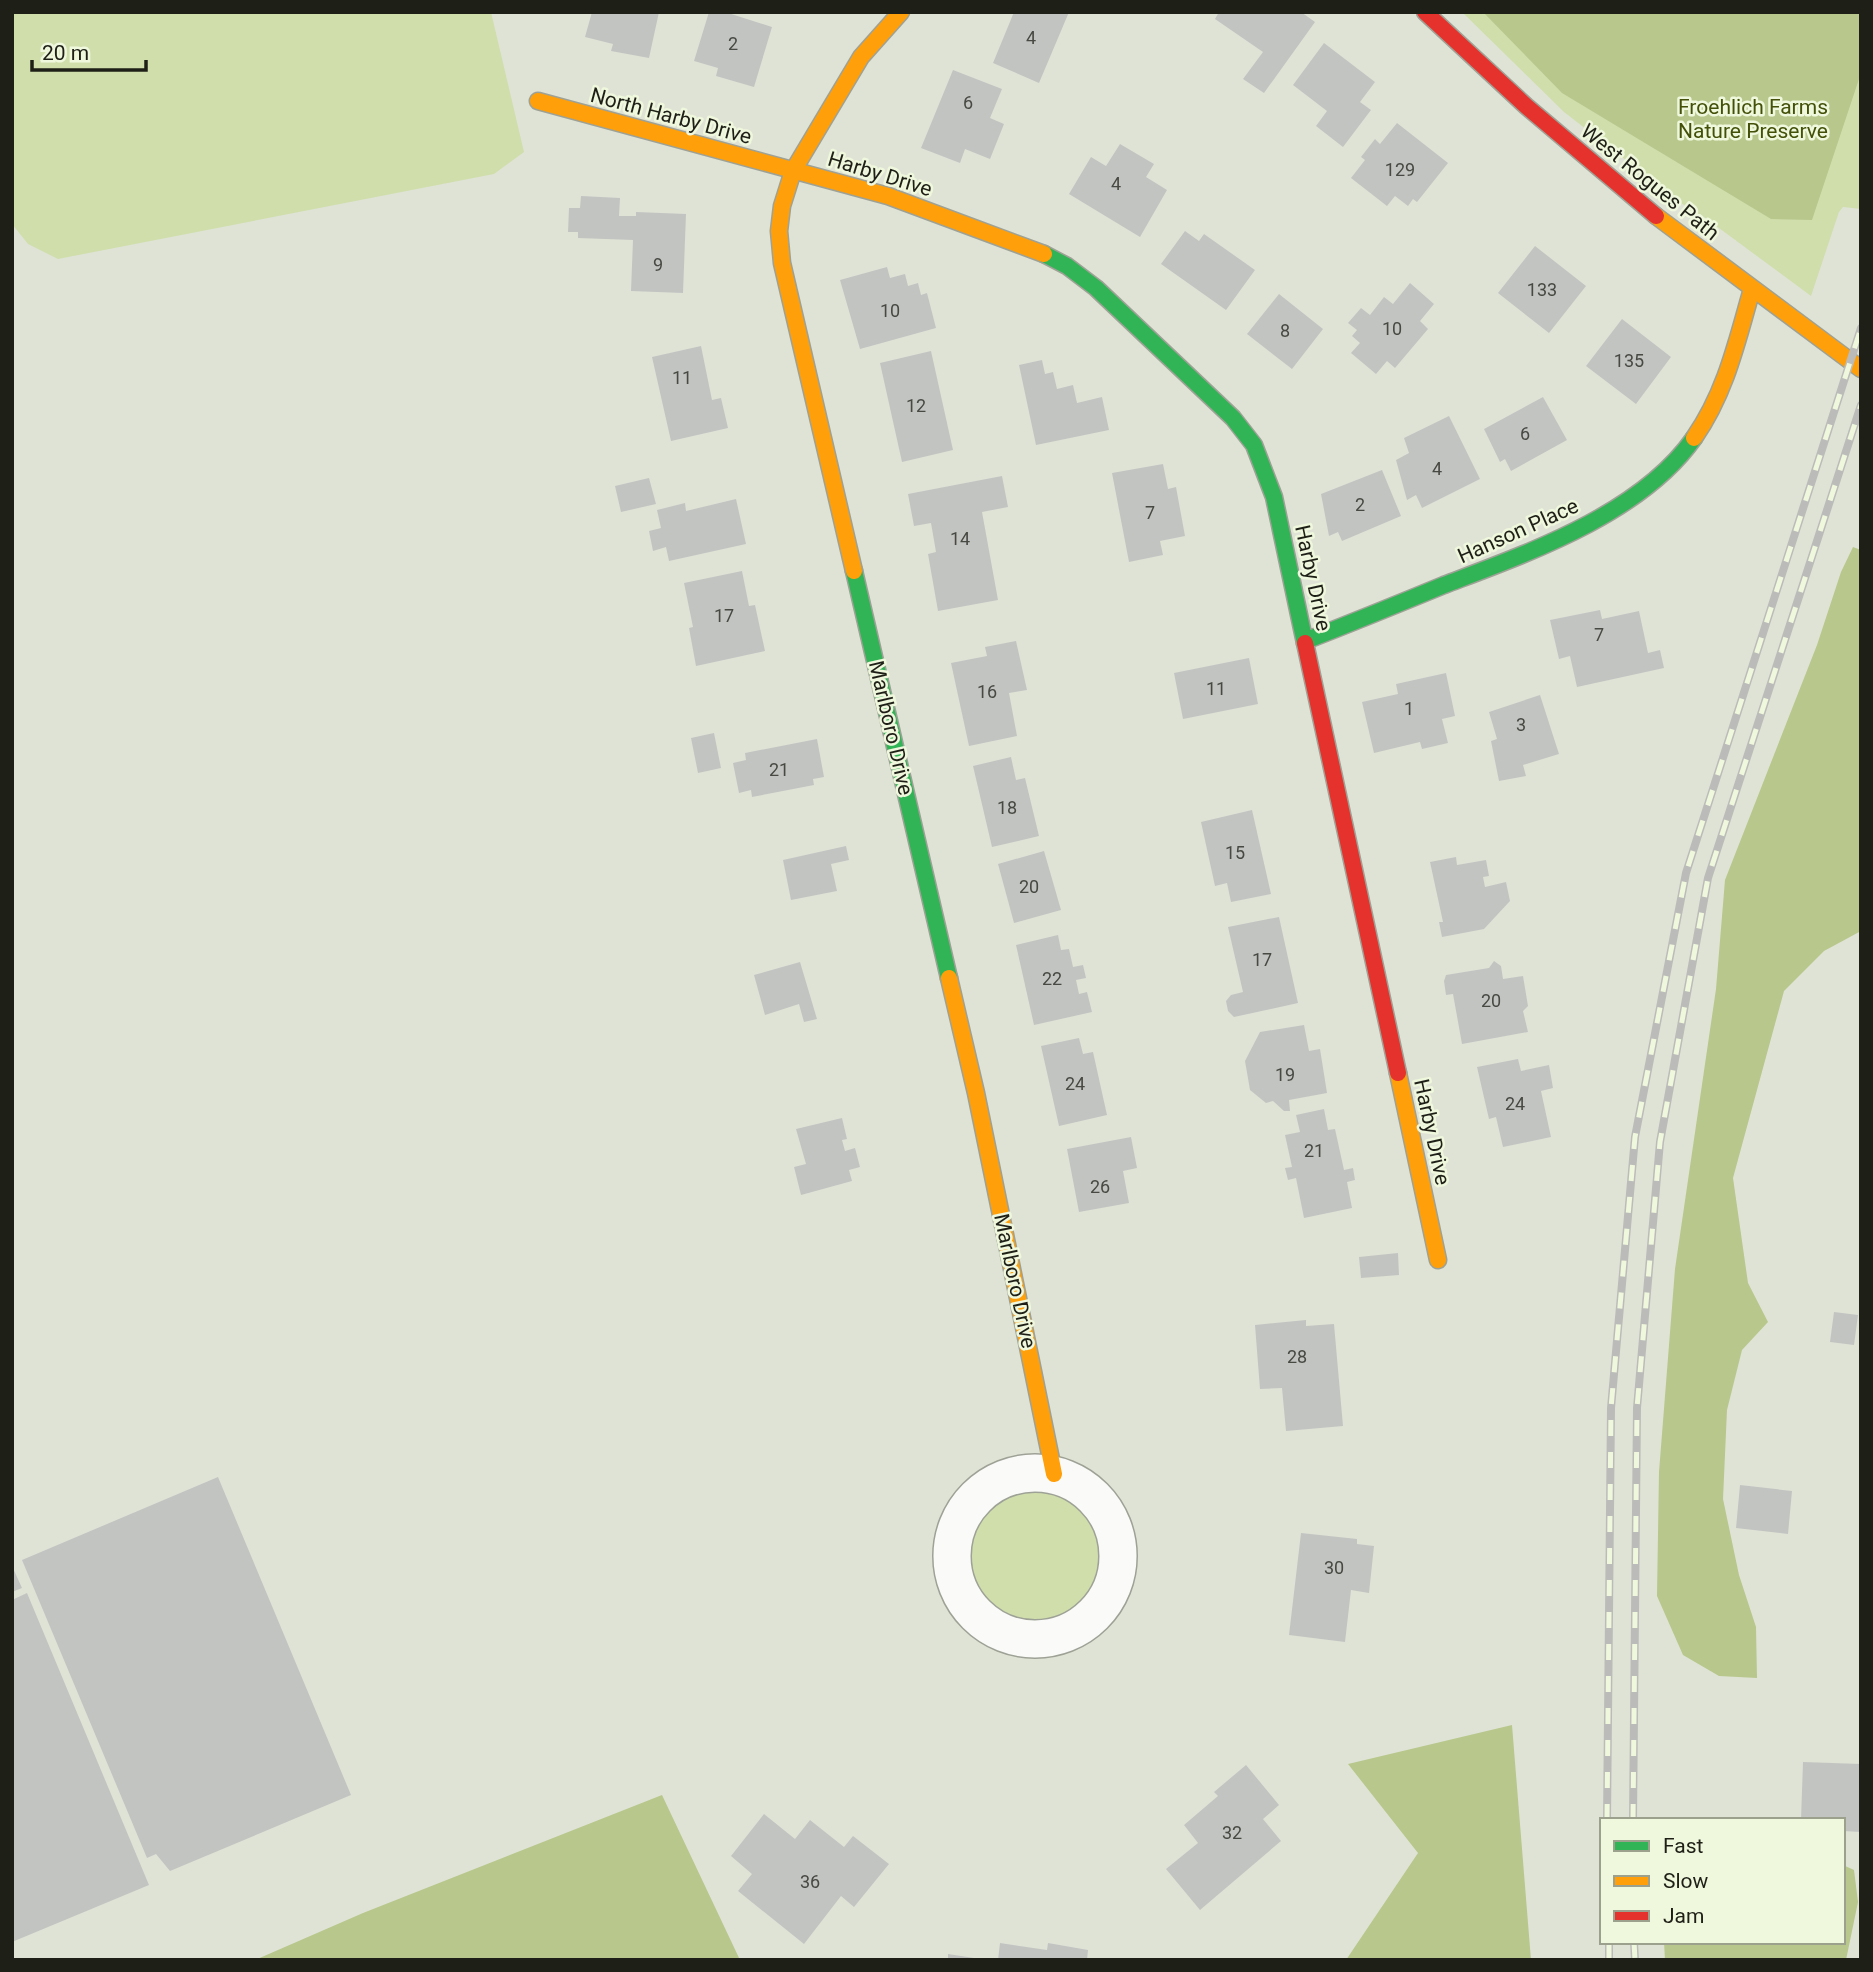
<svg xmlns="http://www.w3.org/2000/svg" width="1873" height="1972" font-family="Roboto,sans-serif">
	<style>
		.green { fill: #d0deac }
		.forest { fill: #b8c78c }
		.building { fill: #c2c4c2 }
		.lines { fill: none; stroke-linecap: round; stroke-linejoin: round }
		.street-casing { stroke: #9ea296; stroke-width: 40 }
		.fast-casing { stroke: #9ea296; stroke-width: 19 }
		.slow-casing { stroke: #9ea296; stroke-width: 19 }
		.jam-casing { stroke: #9ea296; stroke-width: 19 }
		.street { stroke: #fafbf9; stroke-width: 37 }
		.fast { stroke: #30b455; stroke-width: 16 }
		.slow { stroke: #ff9f0a; stroke-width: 16 }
		.jam { stroke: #e5322d; stroke-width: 16 }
		.rail-casing { stroke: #bbbcb9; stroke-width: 8 }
		.rail { stroke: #eff7dc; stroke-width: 5; stroke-dasharray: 16; stroke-linecap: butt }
		.labels { text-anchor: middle; stroke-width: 5; stroke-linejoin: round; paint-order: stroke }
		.number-label { font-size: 18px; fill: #474942 }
		.park-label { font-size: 21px; fill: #425008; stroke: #eff7dc }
		.street-label { font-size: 21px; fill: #1e2017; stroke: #eff7dc }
	</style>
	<rect width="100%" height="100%" fill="#dfe3d5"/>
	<path class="green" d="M12,12H491L524,152L494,174L58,259L28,244L12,224Z
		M1462,12H1861V209L1843,207L1839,212L1811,296L1700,214L1698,216L1564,112Z
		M959 1557a75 75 0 1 1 150 0a75 75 0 1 1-150 0Z"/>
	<path class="forest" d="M1483,12H1861V73L1812,220L1771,219L1562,93Z
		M1853,547L1861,550C1861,573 1857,602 1861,623V931L1824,951L1784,991L1733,1178L1748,1283L1768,1322L1742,1350L1727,1410L1723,1499L1739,1575L1756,1627L1757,1678L1719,1676L1683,1655L1657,1596L1659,1472L1675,1269L1716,989L1725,880L1817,645L1841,572Z
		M1512,1725L1531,1960H1346L1418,1853L1348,1764Z
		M662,1795L740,1960H255L363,1913Z
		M1843,1865L1854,1870L1858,1902L1846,1960H1665L1664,1942H1843Z"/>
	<path class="building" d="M592,12H659L649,58L611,51L613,44L585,37Z
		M709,12H725L772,27L754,87L716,76L718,68L694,61Z
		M1014,12H1069L1039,83L993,63Z
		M1219,12H1301L1315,22L1264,93L1243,79L1263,52L1215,19Z
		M1324,43L1375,82L1360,102L1371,110L1343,147L1316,126L1327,111L1293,85Z
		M953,70L1002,89L990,118L1004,124L990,159L965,149L960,163L921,148Z
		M1397,123L1448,163L1417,202L1413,199L1408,206L1395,196L1387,206L1351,178L1365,160L1361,157L1375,139L1380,144Z
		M1120,144L1154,164L1146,177L1167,190L1140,237L1069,194L1091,157L1106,166Z
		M581,196L620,198L619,216H636V212L686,214L683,293L631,291L633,240L578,238V232H568L569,208H580Z
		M1185,231L1199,241L1204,234L1255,270L1226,310L1161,264Z
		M1535,246L1586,286L1549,333L1498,293Z
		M887,267L890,278L905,274L908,286L918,283L921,295L927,293L936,328L860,349L840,280Z
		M1410,283L1434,304L1420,321L1428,329L1395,368L1387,361L1376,374L1351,353L1360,343L1352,336L1357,330L1348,323L1361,308L1370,315L1384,297L1393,304Z
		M1279,294L1323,329L1292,369L1247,334Z
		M1622,319L1671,357L1636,404L1586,366Z
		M701,346L712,400L721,398L728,428L671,441L652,357Z
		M931,351L953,450L902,462L880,363Z
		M1042,360L1045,374L1053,372L1057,389L1073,385L1077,403L1102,397L1109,430L1036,445L1019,365Z
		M1543,397L1567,440L1511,471L1505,459L1500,462L1484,429Z
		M1449,416L1480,479L1422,508L1416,495L1407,500L1396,460L1409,453L1404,438Z
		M1163,464L1168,489L1176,487L1185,536L1160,541L1163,555L1129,562L1112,473Z
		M1382,470L1401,516L1342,541L1338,532L1329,536L1321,494Z
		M1002,476L1008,507L982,512L998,600L938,611L928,554L936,552L931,523L914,526L908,494Z
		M649,478L656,504L621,512L615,486Z
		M736,499L746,544L669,561L666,547L653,551L649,531L661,528L657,510L685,503L686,511Z
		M742,571L749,606L755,605L765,651L696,666L689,628L693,627L684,583Z
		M1600,610L1602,619L1639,611L1648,653L1660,650L1664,668L1577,687L1570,656L1559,659L1550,620Z
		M1016,641L1027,690L1009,693L1017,736L969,746L951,663L987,656L985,647Z
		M1249,658L1258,704L1183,719L1174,673Z
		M1446,673L1455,716L1442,719L1448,743L1422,749L1420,742L1374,753L1362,702L1398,694L1396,684Z
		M1540,695L1559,754L1523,765L1526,776L1499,781L1491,741L1497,739L1489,712Z
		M714,733L721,768L698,773L691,738Z
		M817,739L824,777L813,779L814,785L752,797L751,790L739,793L733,763L746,760L745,753Z
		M1011,757L1016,780L1025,778L1039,836L992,847L973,766Z
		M1252,810L1271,894L1231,902L1227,883L1215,886L1201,822Z
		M846,846L849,860L831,864L837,891L791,900L783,860Z
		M1044,851L1061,910L1014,923L998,864Z
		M1456,857L1457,865L1486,860L1489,876L1483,877L1485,887L1506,882L1510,901L1484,929L1442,937L1439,922H1443L1430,862Z
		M1279,917L1298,1003L1234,1017L1228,1011L1226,1001L1231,995L1243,992L1228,927Z
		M1058,935L1061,950L1069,949L1073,967L1083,965L1086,978L1076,980L1079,994L1087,992L1092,1012L1034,1025L1016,945Z
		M1494,961L1501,966L1503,979L1523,976L1528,1006L1523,1011L1528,1032L1462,1044L1453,994L1446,995L1444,981L1446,975L1489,968Z
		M800,962L817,1019L804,1022L799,1004L765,1015L754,975Z
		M1304,1025L1309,1051L1320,1049L1327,1093L1289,1100L1290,1111H1284L1273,1101L1266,1103L1250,1090L1245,1061L1260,1032Z
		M1079,1038L1083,1054L1093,1052L1107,1115L1059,1126L1041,1046Z
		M1518,1059L1521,1071L1549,1065L1553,1088L1541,1091L1551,1137L1503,1147L1496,1117L1489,1119L1477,1067Z
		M1324,1109L1328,1130L1335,1129L1344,1170L1353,1168L1355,1180L1347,1182L1352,1208L1304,1218L1296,1178L1288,1180L1285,1168L1292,1167L1285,1135L1300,1132L1296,1115Z
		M842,1118L847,1139L842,1140L845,1151L855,1148L860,1167L849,1170L852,1181L801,1195L794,1167L806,1164L796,1129Z
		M1131,1137L1137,1168L1123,1171L1129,1203L1079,1212L1067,1149Z
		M1398,1253L1399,1275L1361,1278L1359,1257Z
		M1834,1312L1858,1315L1854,1345L1830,1342Z
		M1306,1320V1326L1334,1324L1343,1426L1286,1431L1282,1388L1260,1389L1255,1325Z
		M218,1477L351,1795L170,1871L156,1854L147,1858L22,1560Z
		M1740,1485L1792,1491L1788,1534L1736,1528Z
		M1301,1533L1357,1539V1544L1374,1546L1369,1593L1351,1590L1345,1642L1289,1635Z
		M12,1566L22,1588L12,1592Z
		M27,1593L149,1885L12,1942V1600Z
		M1803,1762L1861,1764V1832L1843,1831V1820H1801Z
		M1246,1765L1279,1805L1263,1819L1281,1841L1200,1910L1166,1869L1198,1843L1184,1825L1218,1796L1214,1792Z
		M764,1814L795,1839L810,1820L844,1847L853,1836L889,1864L854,1907L841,1896L804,1944L738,1891L752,1874L731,1856Z
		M1000,1943L1047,1950L1048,1943L1088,1950L1087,1960H998Z
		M948,1954L974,1958V1960H948Z"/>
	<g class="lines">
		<defs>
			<path id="street" d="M952 1556a83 83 0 1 1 166 0a83 83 0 1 1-166 0Z"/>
			<path id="fast" d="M1044,254L1067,266L1096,288L1233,418L1254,445L1274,497L1305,643
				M854,571L949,978
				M1305,641C1351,623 1398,604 1444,585C1528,553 1641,514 1694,438"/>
			<path id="slow" d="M538,101L888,196L1044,254
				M1656,216L1861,369
				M1694,438C1726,392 1737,341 1752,289
				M854,571L782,263L779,231L782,206L793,171L861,57L901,12
				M949,978L976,1093L1054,1474
				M1398,1073L1438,1260"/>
			<path id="jam" d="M1425,12L1526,106L1656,216
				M1305,643L1398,1073"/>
		</defs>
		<use href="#street" class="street-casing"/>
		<use href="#fast" class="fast-casing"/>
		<use href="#slow" class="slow-casing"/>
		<use href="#jam" class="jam-casing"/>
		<use href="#street" class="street"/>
		<use href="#fast" class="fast"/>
		<use href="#slow" class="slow"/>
		<use href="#jam" class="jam"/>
		<defs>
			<path id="rail" d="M1607,1820L1611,1408L1635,1137L1686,873L1861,328
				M1633,1820L1637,1408L1660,1142L1708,878L1861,405
				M1609,1942V1960
				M1634,1942L1635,1960"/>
		</defs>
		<use href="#rail" class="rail-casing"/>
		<use href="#rail" class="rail"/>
	</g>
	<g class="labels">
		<g class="number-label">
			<text x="1031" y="44">4</text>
			<text x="733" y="50">2</text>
			<text x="968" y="109">6</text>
			<text x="1400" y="176">129</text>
			<text x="1116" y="190">4</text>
			<text x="658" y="271">9</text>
			<text x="1542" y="296">133</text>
			<text x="890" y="317">10</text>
			<text x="1392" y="335">10</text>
			<text x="1285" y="337">8</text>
			<text x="1629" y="367">135</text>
			<text x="682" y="384">11</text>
			<text x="916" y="412">12</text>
			<text x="1525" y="440">6</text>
			<text x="1437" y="475">4</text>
			<text x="1360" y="511">2</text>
			<text x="1150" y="519">7</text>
			<text x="960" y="545">14</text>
			<text x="724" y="622">17</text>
			<text x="1599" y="641">7</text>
			<text x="1216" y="695">11</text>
			<text x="987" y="698">16</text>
			<text x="1409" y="715">1</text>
			<text x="1521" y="731">3</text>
			<text x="779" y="776">21</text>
			<text x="1007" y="814">18</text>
			<text x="1235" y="859">15</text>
			<text x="1029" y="893">20</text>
			<text x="1262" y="966">17</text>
			<text x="1052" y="985">22</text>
			<text x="1491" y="1007">20</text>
			<text x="1285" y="1081">19</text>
			<text x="1075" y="1090">24</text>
			<text x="1515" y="1110">24</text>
			<text x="1314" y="1157">21</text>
			<text x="1100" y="1193">26</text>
			<text x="1297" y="1363">28</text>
			<text x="1334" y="1574">30</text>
			<text x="1232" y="1839">32</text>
			<text x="810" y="1888">36</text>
		</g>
		<g class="park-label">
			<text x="1753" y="114">Froehlich Farms<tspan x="1753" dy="24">Nature Preserve</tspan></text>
		</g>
		<g class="street-label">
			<text transform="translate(671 116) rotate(15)" y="7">North Harby Drive</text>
			<text transform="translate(880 174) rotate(17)" y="7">Harby Drive</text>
			<text transform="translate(1650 182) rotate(39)" y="7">West Rogues Path</text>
			<text transform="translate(1518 531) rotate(-24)" y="7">Hanson Place</text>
			<text transform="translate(1313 578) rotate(78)" y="7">Harby Drive</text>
			<text transform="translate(891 728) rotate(77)" y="7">Marlboro Drive</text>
			<text transform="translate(1432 1132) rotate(78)" y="7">Harby Drive</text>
			<text transform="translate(1015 1281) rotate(78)" y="7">Marlboro Drive</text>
		</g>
	</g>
	<rect width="1873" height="1972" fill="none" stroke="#1e2017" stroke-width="28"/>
	<rect x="1600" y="1818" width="245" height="126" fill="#eff7dc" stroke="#9ba18d" stroke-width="2"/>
	<rect x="1614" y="1841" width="35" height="10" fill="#30b455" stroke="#9ba18d" stroke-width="2"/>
	<text x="1663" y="1853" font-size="21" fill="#1e2017">Fast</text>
	<rect x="1614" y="1876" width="35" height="10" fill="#ff9f0a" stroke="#9ba18d" stroke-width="2"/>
	<text x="1663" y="1888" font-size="21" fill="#1e2017">Slow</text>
	<rect x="1614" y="1911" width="35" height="10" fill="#e5322d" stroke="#9ba18d" stroke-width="2"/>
	<text x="1663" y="1923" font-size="21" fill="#1e2017">Jam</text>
	<path d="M32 60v10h114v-10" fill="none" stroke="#1e2017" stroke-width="3.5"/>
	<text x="42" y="60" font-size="21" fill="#1e2017" stroke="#eff7dc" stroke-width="5" paint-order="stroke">20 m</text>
</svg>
